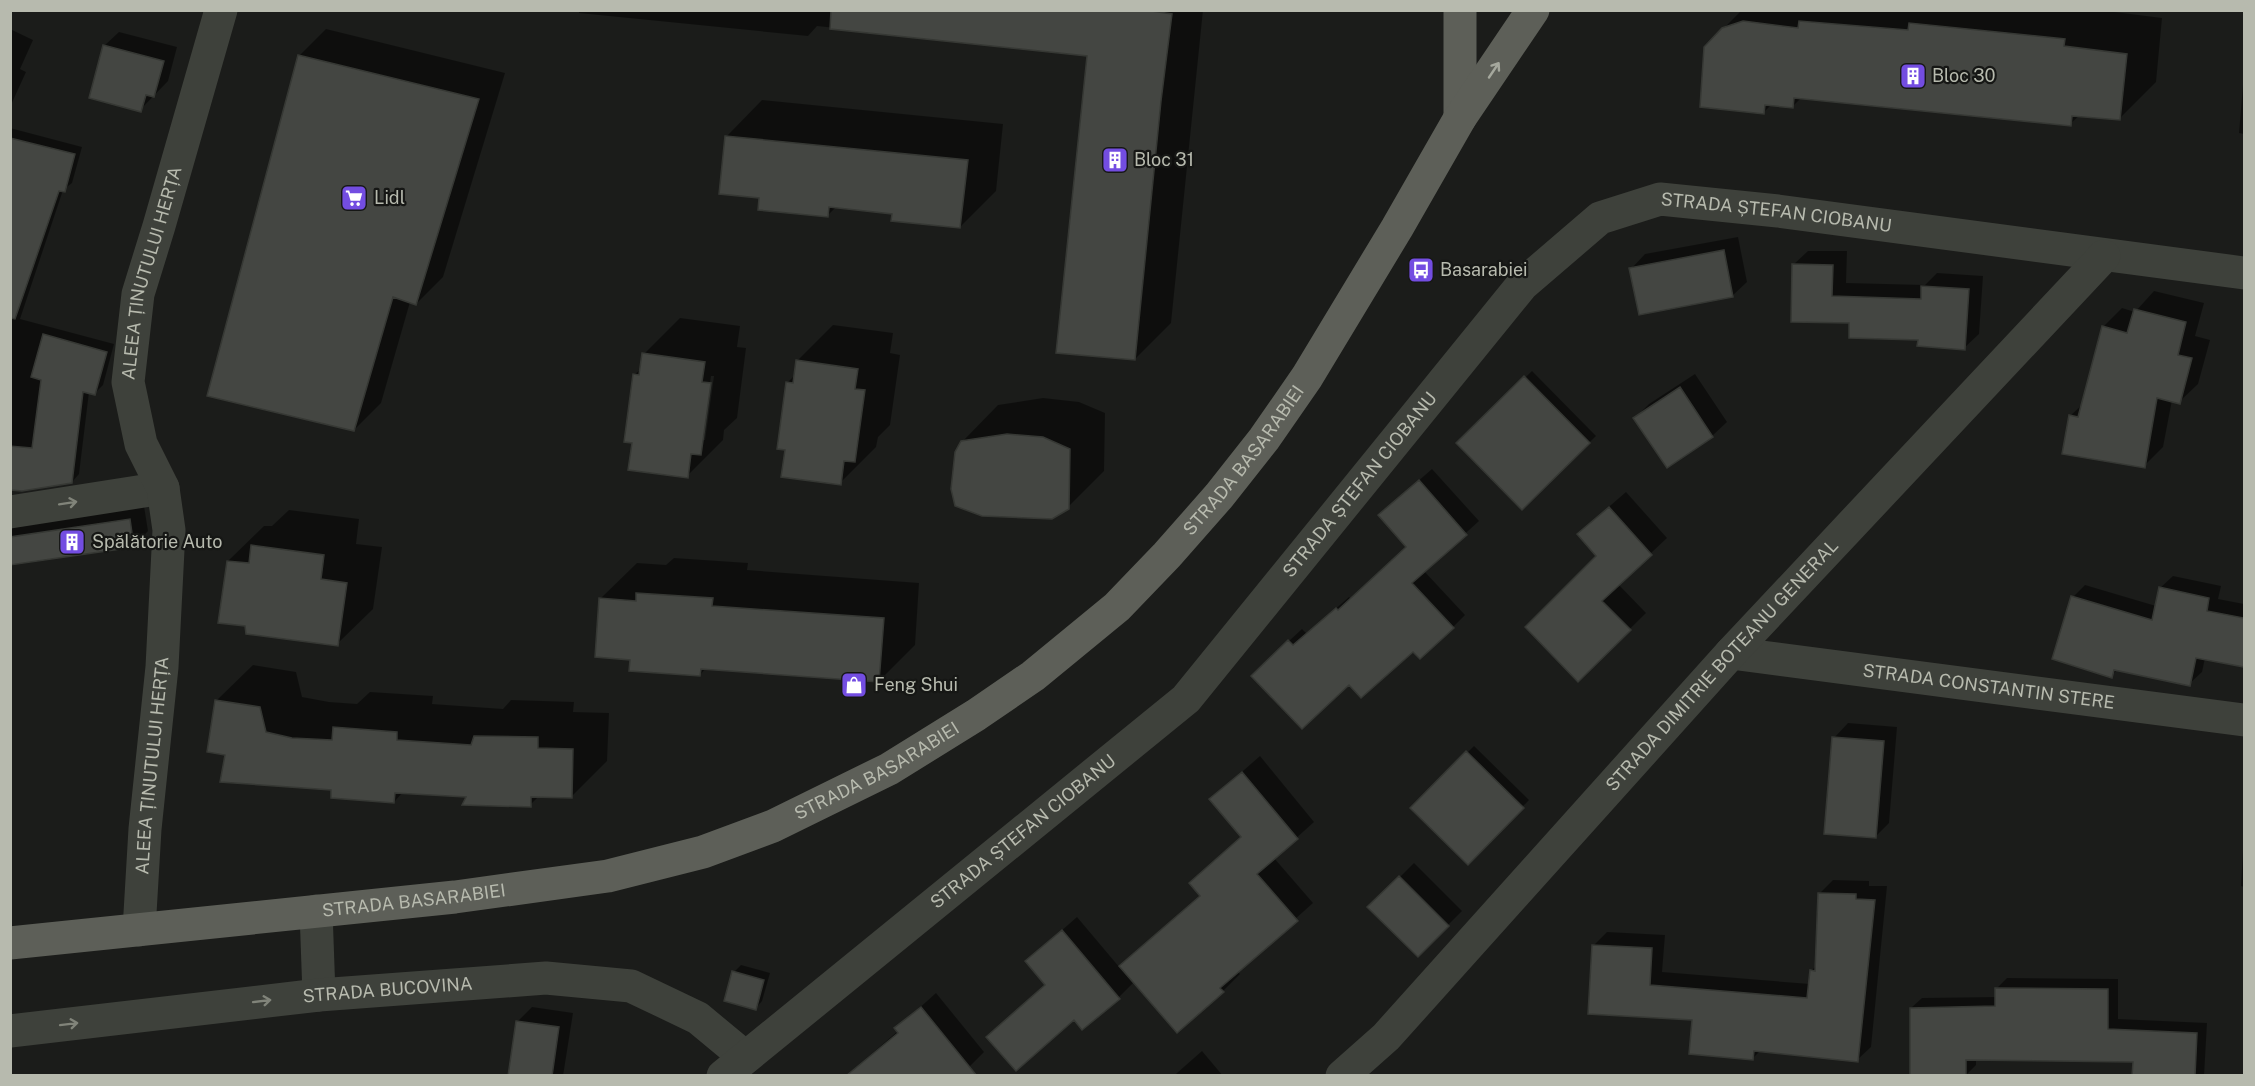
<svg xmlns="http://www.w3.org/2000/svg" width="2255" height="1086" font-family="'Public Sans',sans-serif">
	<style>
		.shadow { fill: #0007; fill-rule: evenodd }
		.building { fill: #444642; stroke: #363834; stroke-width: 1.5 }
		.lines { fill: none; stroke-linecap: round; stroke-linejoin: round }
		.minor { stroke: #3e413b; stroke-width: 33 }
		.major { stroke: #5d5f58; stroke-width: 33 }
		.oneway { stroke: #a5a89d }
		.oneway2 { stroke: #81847a }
		.labels { text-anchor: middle; stroke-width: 4.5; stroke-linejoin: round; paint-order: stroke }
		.poi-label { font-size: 18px; fill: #b7baae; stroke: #161715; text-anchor: start }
		.street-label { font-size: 18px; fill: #b7baae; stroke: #161715 }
	</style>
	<rect width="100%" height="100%" fill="#1b1c1a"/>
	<path class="shadow" d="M579,10H1203L1171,323L1135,359L1089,55L817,26L808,36L579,13Z
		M1742,10H2099L2162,18L2156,82L2120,118L2080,115L2070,124L1802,97L1792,107L1772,104L1763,113L1705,47Z
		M10,29L33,40L20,69L26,72L10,107Z
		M326,29L505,73L443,277L416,304L410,302L381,403L354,430L299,56Z
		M119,32L177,47L168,81L140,110L104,46Z
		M2244,73V134L2239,133Z
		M762,100L1003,124L996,191L960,227L894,212L836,207L827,216L761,197L727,136Z
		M10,128L82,147L72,183L63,190L20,319L114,344L103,385L95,393L89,392L79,474L72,482L10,489Z
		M1738,237L1747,282L1732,296L1631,269L1645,254Z
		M1808,251H1847L1846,283L1925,285L1937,273L1983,276L1979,334L1964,348L1851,321L1793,265Z
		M2154,291L2204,303L2195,336L2210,340L2198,384L2179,402L2172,400L2163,447L2144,466L2070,416L2084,403L2103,327L2122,308L2135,312Z
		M680,318L740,326L737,347L746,348L737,418L724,430L723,440L687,476L634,375L642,368L644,354ZM711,376H714L705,440H702Z
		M833,325L893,333L890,353L900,355L890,425L878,437L876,447L840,483L787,449L779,448L788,382L795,375L797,361Z
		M1532,371L1596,436L1522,508L1458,443Z
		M1695,374L1727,422L1712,436L1667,466L1635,418L1649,404Z
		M1043,398L1079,402L1105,413L1104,471L1068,507L962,442L998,405Z
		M1432,469L1479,521L1424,571L1465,615L1453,627L1349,682L1265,663L1302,629L1307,634L1349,597L1351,599L1408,546L1393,503Z
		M1626,492L1667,538L1618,584L1646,613L1578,680L1598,556L1596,518Z
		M144,506L148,531L134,546L10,564V530L25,516Z
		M289,510L359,519L356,544L382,547L373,609L337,644L228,561L264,526H272Z
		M674,558L748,563L747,570L919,583L915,645L879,681L706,668L700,675L632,658L601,598L637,563L666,565Z
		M2173,576L2221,586L2218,599L2244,604V665L2205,658L2202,672L2189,684L2118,669L2111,676L2073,597L2085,585L2156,606L2160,588Z
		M253,665L296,672L302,697L329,702L357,704L370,692L433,696L432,704L503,709L511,700L574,702L573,712L609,713L607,761L571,797L539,796L530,805L468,796L403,792L394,802L333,788L227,754L217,700Z
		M1848,723L1897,727L1889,823L1875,837L1834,738Z
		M1474,746L1529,800L1468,863L1412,808Z
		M1260,756L1314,822L1274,858L1313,903L1237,971L1240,974L1223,991L1177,1031L1134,982L1119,997L1074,1018L1027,961L1077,917L1120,968L1201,895L1191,883L1242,836L1211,799Z
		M2244,834V887L2241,886Z
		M1414,863L1462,911L1418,955L1370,907Z
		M1833,880L1869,881V886H1887L1871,1047L1857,1060L1761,1050L1753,1058L1593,946L1607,932L1665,935L1662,972L1810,984L1811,971L1817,965L1820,893Z
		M741,965L770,973L762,1001L756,1008L734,972Z
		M2007,978L2118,979V1019L2207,1023L2204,1076H2134V1061L1976,1059V1065L1966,1075L1911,1008L1922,998L1997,997V988Z
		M936,993L984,1052L970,1066L959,1076H846L898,1031L896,1029Z
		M532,1007L573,1013L563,1076H509L517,1022Z
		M1202,1051L1223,1076H1174L1177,1073Z"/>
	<path class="building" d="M831,10H1145L1172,14L1161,101L1135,360L1056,353L1087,56L830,29Z
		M1743,21L1798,28L1799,21L1908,30L1909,23L2065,39L2064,46L2127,54L2120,120L2072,116L2071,126L1794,98L1793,108L1765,105L1764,114L1700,107L1704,47L1722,28Z
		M103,45L164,61L154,97L146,95L141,112L89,98Z
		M298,55L479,99L416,305L393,297L354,431L207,396Z
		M725,136L968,160L960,228L891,221L892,214L829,207L828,217L758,210L759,198L719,194Z
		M10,138L75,154L65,192L59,191L15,319L10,318Z
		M1724,250L1733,297L1639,315L1629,268Z
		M1792,264L1833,265L1832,296L1921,299V286L1969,289L1965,350L1917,346L1918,340L1849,338V323L1791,322Z
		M2134,309L2186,322L2178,355L2192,358L2180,404L2157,398L2145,468L2062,454L2069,415L2078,417L2102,326L2127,333Z
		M43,334L107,352L95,395L83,392L72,483L22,491L10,490V446L32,448L41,380L31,377Z
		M642,353L705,362L702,382L711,383L701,455L691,454L688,478L628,470L632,443L624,442L633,374L639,375Z
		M796,360L858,369L855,389L865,390L855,462L844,461L841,485L781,477L785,450L777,449L786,382L793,383Z
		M1524,376L1590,443L1522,510L1456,443Z
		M1680,387L1713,437L1667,468L1633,418Z
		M1007,434L1043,437L1070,449L1069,509L1052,519L982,516L955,506L951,489L955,452L961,441Z
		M1419,480L1467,535L1412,583L1454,628L1420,659L1413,652L1361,698L1349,685L1302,729L1251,676L1288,640L1293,645L1336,608L1338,610L1406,547L1378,515Z
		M1609,507L1652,555L1602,601L1631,630L1578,682L1525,627L1596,556L1577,534Z
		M130,519L134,547L10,565V537Z
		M251,545L324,555L321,579L347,583L338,646L246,634L245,626L218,623L227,561L249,563Z
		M2159,587L2209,598L2207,611L2244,618V667L2196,658L2190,686L2114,670L2112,678L2052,659L2071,596L2152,620Z
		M636,593L713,598L712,606L884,618L879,682L701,669L700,676L629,671L630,660L595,657L599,598L636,601Z
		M215,700L260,707L266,732L292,738L332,740L333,727L397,732V740L471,745L474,736L538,737V748L573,749L572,798L531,797V807L462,805L466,797L395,793L394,803L331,798V790L220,782L225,755L207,752Z
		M1832,737L1884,741L1876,838L1824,834Z
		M1466,751L1524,808L1468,865L1410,808Z
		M1242,772L1298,839L1257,874L1298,921L1220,988L1224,992L1177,1033L1119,966L1200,896L1189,883L1241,837L1209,799Z
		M1399,876L1449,926L1418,957L1367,907Z
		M1818,893L1856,894V899L1875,900L1858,1062L1754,1051L1753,1060L1689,1054L1692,1020L1588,1014L1592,945L1652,948L1650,985L1807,998L1810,970L1815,971Z
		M1062,930L1120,999L1082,1030L1074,1020L1016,1071L986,1037L1045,985L1025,961Z
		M732,971L764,980L756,1010L724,1001Z
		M1995,988L2108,989V1029L2197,1033L2195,1076H2132L2133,1062L1966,1060V1076H1910V1008L1995,1006Z
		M921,1007L977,1076H846L898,1033L894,1028Z
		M516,1021L559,1027L552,1076H508Z"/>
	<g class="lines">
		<g class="minor">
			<path d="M10,512L163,488"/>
			<path id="s1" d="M1731,653L2244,720"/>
			<path d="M316,911L319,995"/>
			<path id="s2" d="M139,930L145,829L162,667L169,530L163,488L141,444L128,382L138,294L159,226L221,10"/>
			<path id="s3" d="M10,1031L319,995L546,978L631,986L698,1018L745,1057"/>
			<path id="s4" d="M723,1076L1186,699L1522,285L1600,218L1660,199L1778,211L2244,273"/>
			<path id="s5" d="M1342,1076L1386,1037L1731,653L2104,256"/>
		</g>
		<g class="major">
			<path d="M1460,10V118"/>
			<path id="s6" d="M10,943L455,897L608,876L703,852L773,826L889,769L976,715L1033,676L1117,607L1167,555L1219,496L1264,439L1307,377L1397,228L1460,118L1533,10"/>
		</g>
	</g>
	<defs><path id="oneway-shaft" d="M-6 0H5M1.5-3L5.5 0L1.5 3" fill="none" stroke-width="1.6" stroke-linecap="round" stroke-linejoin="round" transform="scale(1.5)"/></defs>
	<use class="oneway" href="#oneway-shaft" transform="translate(1494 70) rotate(-56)"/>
	<g class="oneway2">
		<use href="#oneway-shaft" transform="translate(68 503) rotate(-9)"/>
		<use href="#oneway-shaft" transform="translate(262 1001) rotate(-7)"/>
		<use href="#oneway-shaft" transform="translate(69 1024) rotate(-7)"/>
	</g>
	<defs>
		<symbol id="building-square" viewBox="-11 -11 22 22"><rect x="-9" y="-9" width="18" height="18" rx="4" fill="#734de1" stroke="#161715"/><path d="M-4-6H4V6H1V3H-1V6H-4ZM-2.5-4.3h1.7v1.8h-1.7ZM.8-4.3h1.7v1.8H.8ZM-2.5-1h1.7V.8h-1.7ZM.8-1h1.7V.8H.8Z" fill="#fff"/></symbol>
		<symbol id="supermarket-square" viewBox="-11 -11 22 22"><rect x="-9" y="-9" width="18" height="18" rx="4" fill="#734de1" stroke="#161715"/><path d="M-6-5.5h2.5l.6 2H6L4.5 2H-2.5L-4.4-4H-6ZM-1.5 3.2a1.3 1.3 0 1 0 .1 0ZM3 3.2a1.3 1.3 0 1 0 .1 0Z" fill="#fff"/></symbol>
		<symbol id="bus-square" viewBox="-11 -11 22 22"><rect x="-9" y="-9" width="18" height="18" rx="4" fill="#734de1" stroke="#161715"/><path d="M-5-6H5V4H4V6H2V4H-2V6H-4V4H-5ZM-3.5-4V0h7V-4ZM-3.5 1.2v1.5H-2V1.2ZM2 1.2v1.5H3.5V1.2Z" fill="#fff"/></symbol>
		<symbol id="shop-square" viewBox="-11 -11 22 22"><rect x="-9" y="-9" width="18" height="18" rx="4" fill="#734de1" stroke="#161715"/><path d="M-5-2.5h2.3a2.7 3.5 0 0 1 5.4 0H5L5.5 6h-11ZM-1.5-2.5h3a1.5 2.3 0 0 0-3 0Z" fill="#fff"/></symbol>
	</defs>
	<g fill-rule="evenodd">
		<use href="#building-square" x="1898" y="61" width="30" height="30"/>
		<use href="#building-square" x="1100" y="145" width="30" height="30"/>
		<use href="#supermarket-square" x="339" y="183" width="30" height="30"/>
		<use href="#bus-square" x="1406" y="255" width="30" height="30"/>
		<use href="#building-square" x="57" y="527" width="30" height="30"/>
		<use href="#shop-square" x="839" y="670" width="30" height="30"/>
	</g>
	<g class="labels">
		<g class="poi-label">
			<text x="1932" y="82">Bloc 30</text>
			<text x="1134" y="166">Bloc 31</text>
			<text x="374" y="204">Lidl</text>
			<text x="1440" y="276">Basarabiei</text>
			<text x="92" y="548">Spălătorie Auto</text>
			<text x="874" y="691">Feng Shui</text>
		</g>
		<g class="street-label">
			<text dy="6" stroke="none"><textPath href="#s4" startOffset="1413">STRADA ȘTEFAN CIOBANU</textPath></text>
			<text dy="6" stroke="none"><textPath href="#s2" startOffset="668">ALEEA ȚINUTULUI HERȚA</textPath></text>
			<text dy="6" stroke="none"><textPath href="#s6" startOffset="1378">STRADA BASARABIEI</textPath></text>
			<text dy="6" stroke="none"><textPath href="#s4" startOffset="873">STRADA ȘTEFAN CIOBANU</textPath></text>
			<text dy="6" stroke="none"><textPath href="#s5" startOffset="560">STRADA DIMITRIE BOTEANU GENERAL</textPath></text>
			<text dy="6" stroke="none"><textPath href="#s1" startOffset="260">STRADA CONSTANTIN STERE</textPath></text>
			<text dy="6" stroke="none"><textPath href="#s2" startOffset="165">ALEEA ȚINUTULUI HERȚA</textPath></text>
			<text dy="6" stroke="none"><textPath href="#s6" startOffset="892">STRADA BASARABIEI</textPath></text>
			<text dy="6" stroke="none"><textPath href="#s4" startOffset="387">STRADA ȘTEFAN CIOBANU</textPath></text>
			<text dy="6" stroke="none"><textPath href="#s6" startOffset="406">STRADA BASARABIEI</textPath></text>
			<text dy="6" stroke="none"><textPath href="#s3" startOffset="380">STRADA BUCOVINA</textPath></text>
		</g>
	</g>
	<rect width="2255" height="1086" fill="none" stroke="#b7baae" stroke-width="24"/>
</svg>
